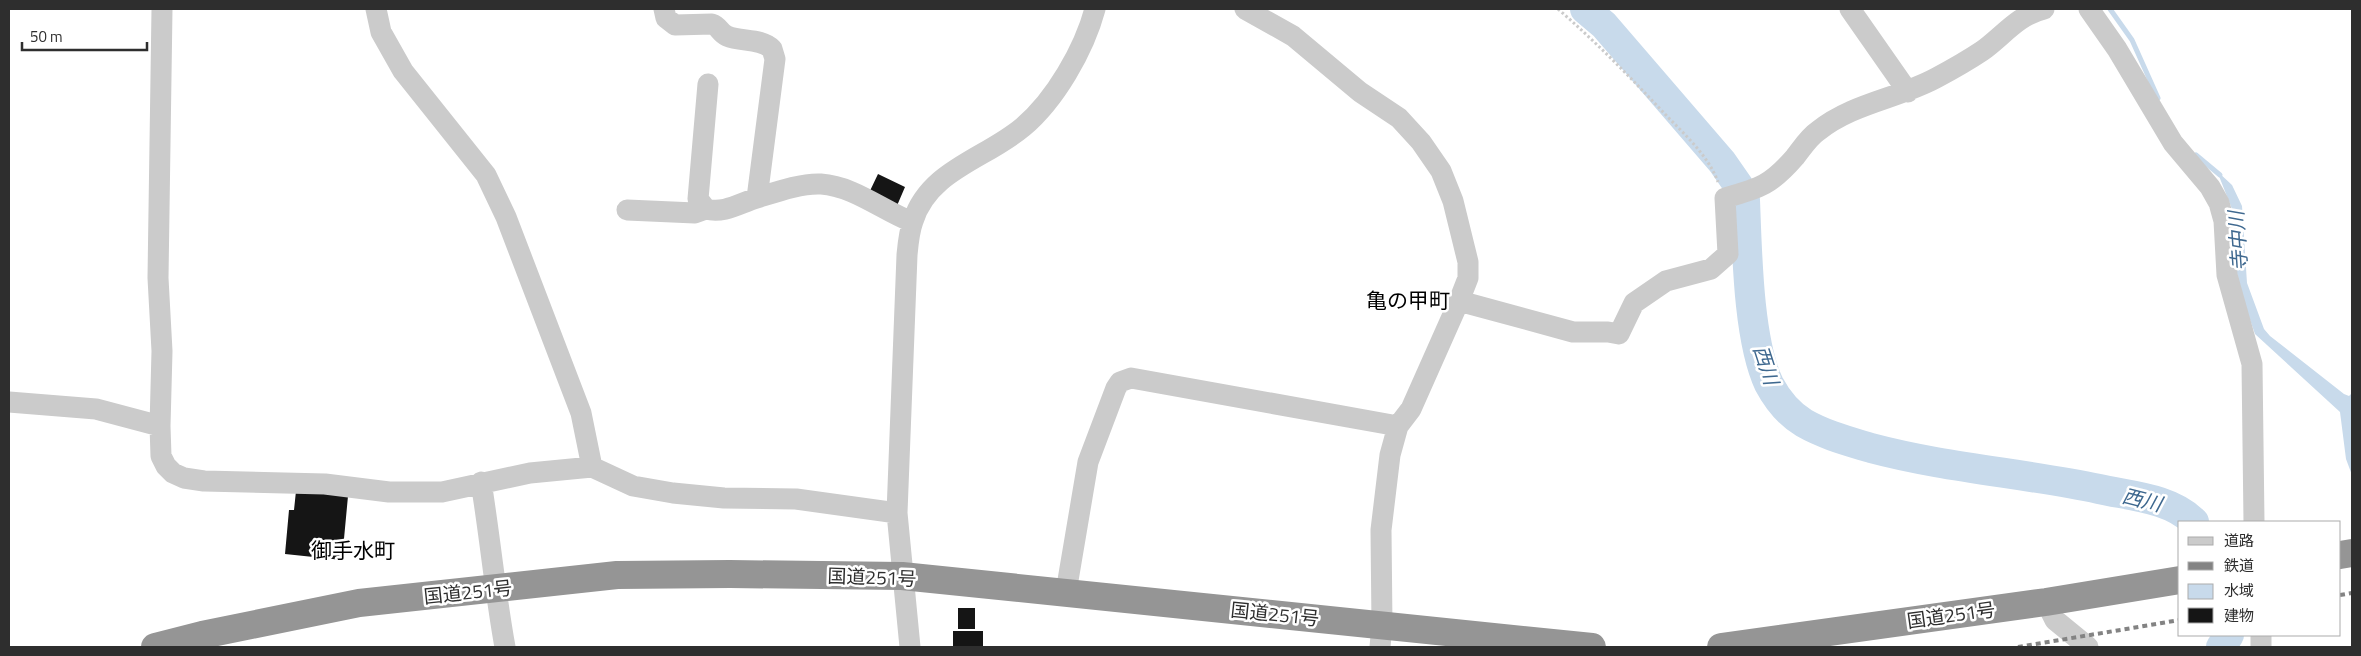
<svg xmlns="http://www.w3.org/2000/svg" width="2361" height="656" font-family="'Titillium Web','Noto Sans JP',sans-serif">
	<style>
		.water { fill: #c8daeb }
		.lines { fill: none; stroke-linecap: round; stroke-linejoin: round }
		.stream { stroke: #c8daeb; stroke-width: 5 }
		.river { stroke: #c8daeb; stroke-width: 30 }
		.building { fill: #151515 }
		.path { stroke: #cbcbcb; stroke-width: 3; stroke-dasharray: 2.5 2.5; stroke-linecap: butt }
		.minor { stroke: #cbcbcb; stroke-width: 21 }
		.highway { stroke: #959595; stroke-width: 28 }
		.rail { stroke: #838383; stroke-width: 4; stroke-dasharray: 5 4; stroke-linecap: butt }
		.labels { text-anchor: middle; stroke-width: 5; stroke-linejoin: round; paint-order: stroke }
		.street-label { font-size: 19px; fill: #2e2e2e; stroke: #fff }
		.water-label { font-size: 20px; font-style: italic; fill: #3e688f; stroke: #fff }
		.quarter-label { font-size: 21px; fill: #000; stroke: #fff }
	</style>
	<rect width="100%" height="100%" fill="#fff"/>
	<path class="water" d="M2217,171L2232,185L2242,206L2247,283L2264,329L2270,336L2344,394L2349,396L2352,393V475L2346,459L2340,412L2255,334L2238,286L2232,209Z"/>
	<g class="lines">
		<path class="stream" d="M2110,9L2132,40L2158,98
			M2196,155L2220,175"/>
		<path class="river" d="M1585,9L1604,25L1722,162L1738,185L1745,200C1747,250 1748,340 1769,384C1777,399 1789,414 1804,423C1825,435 1848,441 1871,448C1946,468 2023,473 2099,489C2130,496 2171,498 2194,522
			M2221,647L2229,635"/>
	</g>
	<path class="building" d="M878,174L905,187L896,208L868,195Z
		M296,491L348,496L342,560L285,554L289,510H294Z
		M958,608H975V629H958Z
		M953,631H983V647H953Z"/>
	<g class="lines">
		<path class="path" d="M1558,9C1596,42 1630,77 1664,113C1684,134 1708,155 1718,182"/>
		<path class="minor" d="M162,9L158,278L162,351L160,426L161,456L166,466L173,473L184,478L204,481L325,484L389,492H442L530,473L592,467L633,486L673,493L724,498L796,499L897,513
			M376,9L381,32L403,71L486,175L506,217L581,413L592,467
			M664,9L666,18L675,25L712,24C719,26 720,33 727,36C741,42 761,38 772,49L775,59L757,198
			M1245,9L1293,36L1360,92L1399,118L1421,142L1441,171L1453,201L1468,262V278L1459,301L1411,409L1398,426L1390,455L1381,530L1382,625L1380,647
			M1850,9L1908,92
			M2089,9L2117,49L2173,143L2210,187L2219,203L2224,221L2227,275L2252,364L2254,522
			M708,84L698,199L706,209C724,214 740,203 757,198C776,192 801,183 821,184C853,186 882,210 912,222
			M627,210L695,213L706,209
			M1459,301L1573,332H1608L1619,334L1634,303L1666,281L1711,269L1728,254L1725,198C1760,188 1771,185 1795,157C1802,148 1809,137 1818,131C1853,103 1897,99 1936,78C1951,70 1967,61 1982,51C2003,36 2018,15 2044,9
			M9,402L96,409L160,426
			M481,482C490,537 495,592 505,647
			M1066,592L1088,462L1116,388L1120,382L1131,378L1398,426
			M2046,602L2055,620L2088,647
			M2261,635V647
			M910,647L897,513L907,255C908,244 909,232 913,221C929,170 985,159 1023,127C1055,100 1084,50 1095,9"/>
		<path class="highway" d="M2340,555L2352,553
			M155,647L202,635L359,603L617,575L730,574L902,576L1592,647
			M1721,647L2046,602L2180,580"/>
		<path class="rail" d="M2340,595L2352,593
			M2018,647L2180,620"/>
	</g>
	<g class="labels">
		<g class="street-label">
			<text transform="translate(872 577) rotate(2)" y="7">国道251号</text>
			<text transform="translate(468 592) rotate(-6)" y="7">国道251号</text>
			<text transform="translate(1275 614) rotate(6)" y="7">国道251号</text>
			<text transform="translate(1951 615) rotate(-8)" y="7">国道251号</text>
		</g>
		<g class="water-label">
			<text transform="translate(2238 241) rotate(-94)" y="7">寺中川</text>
			<text transform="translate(1766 365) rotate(72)" y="7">西川</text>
			<text transform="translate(2142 500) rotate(14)" y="7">西川</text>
		</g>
		<g class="quarter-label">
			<text x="1408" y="308">亀の甲町</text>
			<text x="353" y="558">御手水町</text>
		</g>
	</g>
	<rect width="2361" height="656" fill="none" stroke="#2e2e2e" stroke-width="20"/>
	<rect x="2178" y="521" width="162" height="115" fill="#ffffff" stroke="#ababab"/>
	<rect x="2188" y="537" width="25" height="8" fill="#cbcbcb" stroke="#ababab"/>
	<text x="2224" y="546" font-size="15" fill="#2e2e2e">道路</text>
	<rect x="2188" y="562" width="25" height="8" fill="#838383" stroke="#ababab"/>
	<text x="2224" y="571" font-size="15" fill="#2e2e2e">鉄道</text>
	<rect x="2188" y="584" width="25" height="15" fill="#c8daeb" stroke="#ababab"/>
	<text x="2224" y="596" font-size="15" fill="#2e2e2e">水域</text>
	<rect x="2188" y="608" width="25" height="15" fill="#151515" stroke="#ababab"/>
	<text x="2224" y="621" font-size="15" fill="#2e2e2e">建物</text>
	<path d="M22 42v8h125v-8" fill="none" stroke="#2e2e2e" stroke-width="2.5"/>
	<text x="30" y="42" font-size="15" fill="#2e2e2e" stroke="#ffffff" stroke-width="4" paint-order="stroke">50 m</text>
</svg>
